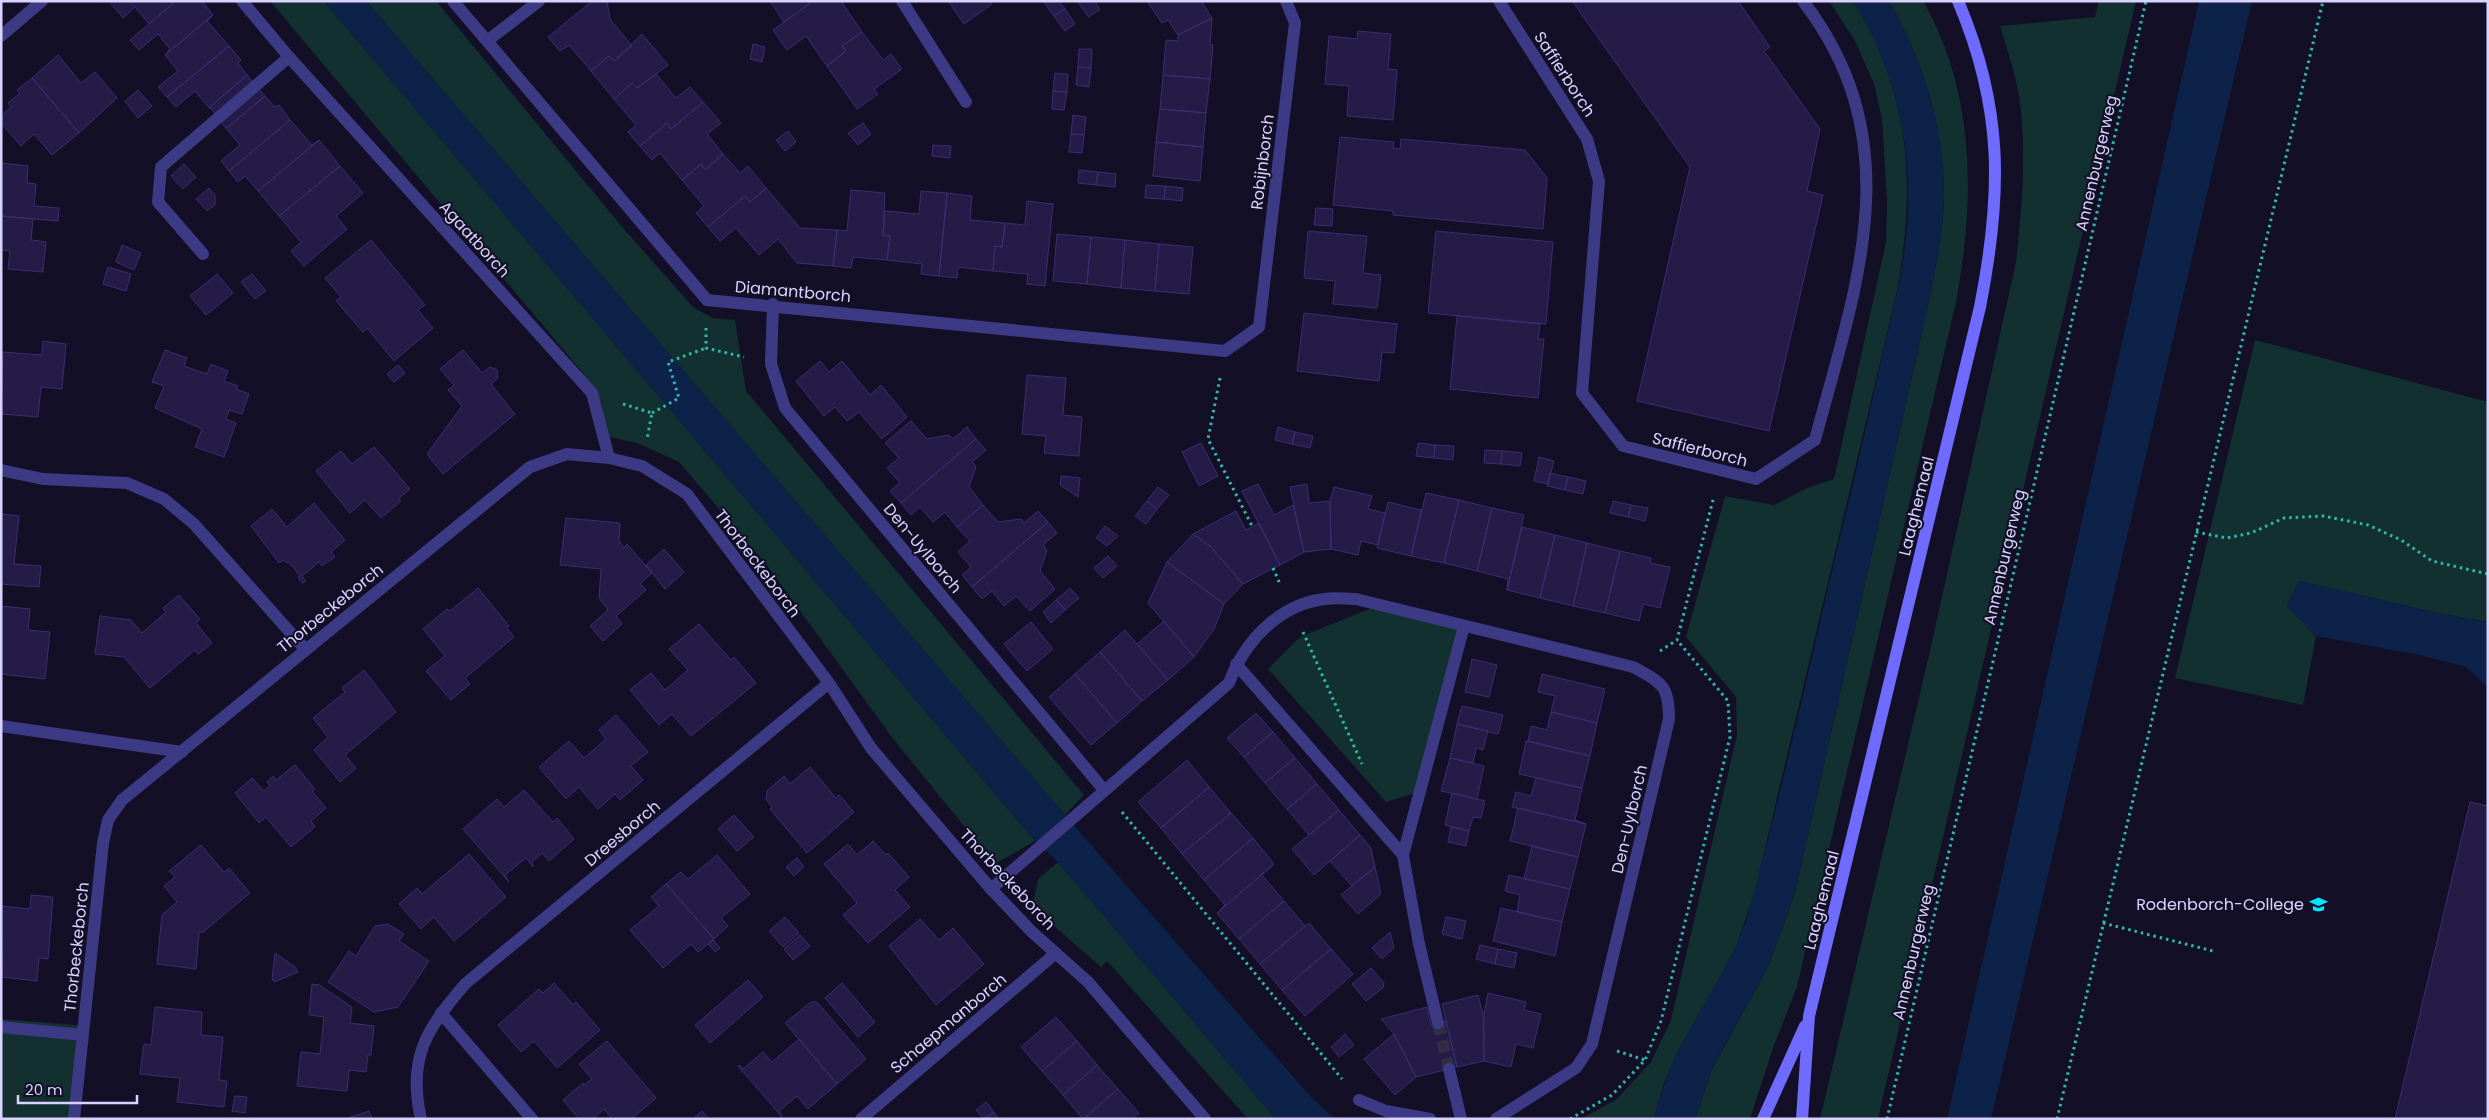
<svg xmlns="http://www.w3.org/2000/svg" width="2489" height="1120" font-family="Poppins,sans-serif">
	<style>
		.green { fill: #12302f }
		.water { fill: #0c2248 }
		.building { fill: #241b47; stroke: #3b2d73 }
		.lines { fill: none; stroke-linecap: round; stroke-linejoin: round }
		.street-tunnel { stroke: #312d47; stroke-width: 12; stroke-dasharray: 12 6; stroke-linecap: butt }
		.path { stroke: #2fb8b0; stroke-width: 3; stroke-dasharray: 2.5 4; stroke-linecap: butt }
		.lane { stroke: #3d3a85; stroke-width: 12 }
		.street { stroke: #3d3a85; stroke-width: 12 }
		.secondary { stroke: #6f6bff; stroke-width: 12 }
		.labels { text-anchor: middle; stroke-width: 4; stroke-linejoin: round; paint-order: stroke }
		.street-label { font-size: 16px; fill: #d9d4ff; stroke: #130f26 }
		.poi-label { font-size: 16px; fill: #d9d4ff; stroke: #130f26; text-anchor: end }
	</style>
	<rect width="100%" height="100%" fill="#130f26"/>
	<path class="green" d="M270,1H324L1035,841L995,864L894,740L766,564L679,462L637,443L604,436L602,404L583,373Z
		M366,1H436L623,228L694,308L713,318L735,320L746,391L1084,795L1065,815Z
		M1829,1H1853C1911,93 1916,186 1897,291L1755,891L1734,953L1678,1051L1664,1083L1654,1119H1581L1617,1099L1651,1062L1671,1020L1737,735L1736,697L1686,637L1725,496L1774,505L1807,488L1834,479L1886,242L1887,202L1882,119L1874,84L1855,41Z
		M1889,1H1923C1976,93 1975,201 1956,302L1797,987L1774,1045L1750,1119H1695L1712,1069L1768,967L1794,896L1930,297C1936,265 1943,232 1944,199C1945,136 1921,55 1889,1Z
		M2099,1H2136L1878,1119H1820L1930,651L2016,262C2022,207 2027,151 2019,96C2015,73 2007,49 2000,26L2095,17Z
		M2255,340L2488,402V622L2437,613L2299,581L2287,606L2316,636L2303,705L2175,678Z
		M1369,609L1465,625L1422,791L1386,802L1268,669L1300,637Z
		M1058,862L1276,1119H1248L1107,961L1101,967L1030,905L1034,898L1038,879Z
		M1,1019L88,1026L75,1119H1Z"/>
	<path class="water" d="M324,1H366L1065,815L1310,1096L1335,1119H1276L1058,862L1035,841Z
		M1853,1H1889C1924,60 1945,129 1944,198C1943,231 1936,265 1930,297L1794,896L1768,967L1712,1068L1695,1119H1654C1661,1095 1667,1072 1679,1050C1700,1007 1728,969 1745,924C1785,783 1815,639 1850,496C1862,446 1873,397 1884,347C1896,299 1908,251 1908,201C1909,129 1891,62 1853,1Z
		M2199,1H2252L1991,1119H1947Z
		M2299,581L2437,613L2488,622V687L2466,667L2419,655L2316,636L2287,606Z"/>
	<path class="building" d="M109,1H176L149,24L135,7L123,18Z
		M176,1H202L213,15L165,55L170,49L158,34L139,50L130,40Z
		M592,1H607L610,19L632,46L614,61L609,56L591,71L569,45L560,51L548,37Z
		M770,1H813L784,22Z
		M813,1H845L842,3L862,32L842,46L846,51L827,66L806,36L787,50L773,30Z
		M948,1H990L992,4L964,24Z
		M1043,1H1059L1065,9L1054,16Z
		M1077,1H1094L1100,9L1089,17Z
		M1147,1H1201L1212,18L1178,35L1168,20L1162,23Z
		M1572,1H1738L1770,47L1764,51L1820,129L1807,191L1823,195L1769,431L1637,401L1690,167Z
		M1065,9L1075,24L1065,31L1054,16Z
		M213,15L207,21L229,46L167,97L158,87L178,71L165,55Z
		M1212,18L1210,45H1213L1210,79L1163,75L1166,40L1178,41V35Z
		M1358,31L1391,34L1388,69L1397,70L1393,120L1347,116L1349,86L1325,84L1329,36L1357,39Z
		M862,32L883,60L891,54L902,69L874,89L878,94L857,109L827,66L846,51L842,46Z
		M642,34L668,65L637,88L632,83L614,99L591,71L609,56L614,61Z
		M753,44L765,47L762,62L750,59Z
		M229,46L241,60L238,63L247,75L210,107V109L195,91L176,107L167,97Z
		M1079,49H1092L1091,68L1078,67Z
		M58,55L81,83L95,72L117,98L79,133L32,78Z
		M1078,67L1091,68L1089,87L1076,85Z
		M1055,73L1068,74L1067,92L1053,91Z
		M656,74L676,98L690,87L703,102L671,129L667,123L640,146L628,132L636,125L614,99L632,83L637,88Z
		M247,75L265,96L227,128L225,127L210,107Z
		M1163,75L1210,79L1206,113L1160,109Z
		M32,78L79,133L52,155L34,134L21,146L1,123V116L11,107L8,103L20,93L17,90Z
		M138,90L152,106L138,118L125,101Z
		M1053,91L1067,92L1064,110L1052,109Z
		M265,96L275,107L279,105L290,120L229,171L221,161L240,145L225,127L227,128Z
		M703,102L721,123L707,134L723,154L705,170L701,164L682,180L660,153L652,160L640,146L667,123L671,129Z
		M1160,109L1206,113L1203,147L1156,142Z
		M1073,115L1086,117L1084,135L1071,134Z
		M290,120L312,145L319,140L258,191L245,176L238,182L229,171Z
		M863,123L871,134L858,145L848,133Z
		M788,131L796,142L785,151L776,140Z
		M1071,134L1084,135L1082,153L1069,152Z
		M1340,137L1394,142L1393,148L1400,149L1401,139L1525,150L1547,178L1543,229L1393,215V211L1333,205Z
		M319,140L340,166L279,216L258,191Z
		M1156,142L1203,147L1200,181L1153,176Z
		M933,145L951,146L950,158L932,156Z
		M723,154L740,173L748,166L766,188L750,202L745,196L708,227L696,213L704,206L682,180L701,164L705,170Z
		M1,163L28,166L27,183L36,184L34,206L59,208L58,221L1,216Z
		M184,164L196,177L183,189L171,176Z
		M340,166L363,193L336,216L347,229L304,266L291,251L301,242L279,216Z
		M1079,170L1098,172L1096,185L1078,183Z
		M1098,172L1116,174L1115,187L1096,185Z
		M1146,185L1165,186L1164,199L1145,198Z
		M1165,186L1183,188L1182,201L1164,199Z
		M209,188L215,195V205L207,211L196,199Z
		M766,188L800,228L837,230L833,266L797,263L778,239L759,255L736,228L720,241L708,227L745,196L750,202Z
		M851,190L885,193L883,235L890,236L887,260L853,257L851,268L833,266L837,230L847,231Z
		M921,191L947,193L939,276L921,274L922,264L887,260L890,236L883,235L885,211L919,214Z
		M947,193L972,196L970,220L1005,223L1002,247L995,246L993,271L958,267L957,278L939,276Z
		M1027,201L1053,204L1045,286L1027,284L1028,274L993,271L995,246L1002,247L1005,223L1025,225Z
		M1316,208L1333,209L1332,226L1314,225Z
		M1,216L33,219L31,240L46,242L43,272L8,269L10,251L1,250Z
		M1308,231L1367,236L1363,273L1381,275L1377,308L1333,304L1335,281L1304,278Z
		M1436,231L1553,242L1546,324L1428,313Z
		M1057,234L1091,237L1087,284L1053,281Z
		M1091,237L1125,240L1121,288L1087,284Z
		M371,240L425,305L418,310L433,328L394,361L367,328L363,332L336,301L341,297L325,278Z
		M1125,240L1159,244L1155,291L1121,288Z
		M1159,244L1193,247L1189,294L1155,291Z
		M122,245L141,253L134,270L116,262Z
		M108,267L131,274L126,291L103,284Z
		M217,274L233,293L206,315L190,296Z
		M252,274L266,291L255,299L241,282Z
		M1304,313L1397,324L1394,353L1382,352L1379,381L1297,371Z
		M1457,316L1540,324L1538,339H1544L1538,398L1450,389Z
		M43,341L66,344L62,389L41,387L38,417L1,414L3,352L42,355Z
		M165,350L187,358L184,366L207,374L211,364L228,371L224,381L238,386L236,389L249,394L242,414L229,410L226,419L236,423L224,457L195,447L202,429L155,408L164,386L152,382Z
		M463,350L482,373L490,367L497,370L498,378L491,384L515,414L443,474L427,454L462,406L448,390L454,385L440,369Z
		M820,361L829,372L842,361L870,395L881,385L907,417L882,439L859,412L847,421L835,407L824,416L796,381Z
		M398,365L405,373L394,382L387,374Z
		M1027,375L1066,378L1063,415L1082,417L1079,456L1044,453L1046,436L1022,434Z
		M911,421L927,439L949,435L953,439L967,427L976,439L901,503L890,491L900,483L887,468L899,458L885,443Z
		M1278,427L1295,432L1292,444L1275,440Z
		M1295,432L1313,436L1310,448L1292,444Z
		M976,439L986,450L972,462L976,466L969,487L983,505L957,527L945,512L933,522L920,507L911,515L901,503Z
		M1201,443L1218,476L1199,486L1182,452Z
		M1418,443L1435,445L1434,458L1416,456Z
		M1435,445L1454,446L1453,460L1434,458Z
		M374,447L410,489L398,499L401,501L381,518L365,500L350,513L316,471L341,451L352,464Z
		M1485,450L1502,451L1501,464L1484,463Z
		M1502,451L1522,453L1520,466L1501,464Z
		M1539,457L1554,461L1548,484L1534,481Z
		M1550,473L1568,477L1565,490L1547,486Z
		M1061,476L1080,478L1078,497L1060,485Z
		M1568,477L1586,481L1583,494L1565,490Z
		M1258,484L1274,515L1293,505L1304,552L1280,565L1242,491Z
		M1307,484L1309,503L1330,501L1331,549L1304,552L1290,487Z
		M1158,487L1169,495L1157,509L1147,501Z
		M1334,487L1372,496L1368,509L1385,513L1378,545L1361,541L1358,555L1331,549L1330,501Z
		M1426,493L1459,500L1444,563L1411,556Z
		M1459,500L1492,508L1477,571L1444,563Z
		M1147,501L1157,509L1146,524L1135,516Z
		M1613,501L1631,505L1628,517L1610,513Z
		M1388,502L1421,510L1411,556L1377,548Z
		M314,503L345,540L331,552L335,557L322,566L319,562L302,576L306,581L302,583L298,577L300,576L289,562L287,563L283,560L279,563L251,526L272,509L287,527Z
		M983,505L998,522L1021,519L1024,523L1038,511L1048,522L972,587L962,575L971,567L958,552L970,541L957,527Z
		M1631,505L1648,508L1645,521L1628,517Z
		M1492,508L1524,515L1507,590L1508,579L1477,571Z
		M1236,511L1246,530L1259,523L1280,565L1243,584L1211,547L1193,534Z
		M1,514L19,516L14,564L41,566L39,587L1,584Z
		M566,518L620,523L619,541L624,548L627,544L652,573L640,584L646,590L616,616L622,624L603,641L590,626L608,610L599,598L601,569L560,565Z
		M1048,522L1057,533L1043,545L1047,550L1040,571L1055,589L1030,611L1016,596L1004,606L992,591L982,599L972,587Z
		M1105,526L1118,536L1107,546L1096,538Z
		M1522,527L1555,535L1540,598L1507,590Z
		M1193,534L1211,547L1243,584L1224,604L1167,562Z
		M1555,535L1587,543L1573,606L1540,598Z
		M1587,543L1620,551L1605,613L1573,606Z
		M664,549L684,572L665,589L646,565Z
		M1620,551L1651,558L1650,563L1670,567L1660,608L1643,604L1639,621L1605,613Z
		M1108,556L1117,566L1103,578L1094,568Z
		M1167,562L1224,604L1214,629L1194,657L1148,603Z
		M478,588L509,626L507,628L514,637L465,678L470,684L451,700L426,671L445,656L423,629L447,609L450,611Z
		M1070,588L1079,598L1065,610L1056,600Z
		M179,595L200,619L196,623L212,643L198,654L195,650L150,688L124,657L95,654L100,616L131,620L142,633L166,612L163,608Z
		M1056,600L1065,610L1051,623L1043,612Z
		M1,606L30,609L28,630L50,632L45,679L1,674Z
		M1164,621L1194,657L1168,680L1137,644Z
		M1031,622L1053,649L1027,671L1004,644Z
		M699,624L731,660L734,657L756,683L691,736L672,714L659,725L630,690L651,673L665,690L688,670L669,649Z
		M1125,630L1168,680L1142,701L1100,652Z
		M1100,652L1142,701L1117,723L1075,674Z
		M1472,659L1497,665L1489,697L1465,692Z
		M364,670L396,712L345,755L356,768L340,782L314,750L328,737L313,718L345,692L342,688Z
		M1075,674L1117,723L1091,745L1049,697Z
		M1542,674L1605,689L1597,723L1551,712L1555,696L1538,692Z
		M1462,706L1503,715L1498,734L1457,724Z
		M1551,712L1597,723L1590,756L1528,741L1531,726L1547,730Z
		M1256,713L1273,732L1244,757L1227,738Z
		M616,715L648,752L631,766L643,780L620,800L615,794L598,809L579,787L566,799L539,767L569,741L584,758L606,739L599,730Z
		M1457,724L1488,731L1483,750L1476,748L1473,763L1450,758Z
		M1273,732L1295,758L1265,783L1244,757Z
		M1526,741L1590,756L1582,788L1519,774Z
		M1295,758L1317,784L1287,809L1265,783Z
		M1450,758L1484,766L1477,799L1441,791Z
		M1187,760L1209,787L1161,828L1138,802Z
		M295,765L315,789L312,791L326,808L311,821L315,827L291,847L266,817L259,823L235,793L252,778L264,791L270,786L267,782L273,776L276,780Z
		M810,767L836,798L839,795L854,812L807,853L770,809L772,807L766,799L767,791L784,776L790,784Z
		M1536,778L1582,788L1575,820L1586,824L1512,807L1516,792L1531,796Z
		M1317,784L1339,810L1309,835L1287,809Z
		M1209,787L1231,813L1182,854L1161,828Z
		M524,790L553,822L557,818L574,839L549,861L542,853L532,862L533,867L526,858L505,875L509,882L463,829L497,799L504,807Z
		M1452,793L1485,801L1481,818L1473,817L1469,831L1445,825Z
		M2470,802L2488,806V1119H2395Z
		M1518,808L1586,824L1578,857L1510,841Z
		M1339,810L1360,835L1314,875L1292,849Z
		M1231,813L1253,838L1204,880L1182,854Z
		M734,815L754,837L737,851L718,829Z
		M1451,827L1469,831L1466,846L1448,842Z
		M1360,835L1371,848L1375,867L1352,886L1330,861Z
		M1253,838L1274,864L1217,913L1225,905L1204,880Z
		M873,841L886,855L888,853L909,877L895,890L910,907L868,943L843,915L857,903L824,864L848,844L857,855Z
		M201,845L224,872L229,868L250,893L203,932H199L196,969L157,964L162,915L177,902L164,886L175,877L169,871Z
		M1532,846L1578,857L1570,889L1524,879Z
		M469,854L506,897L454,941L434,917L421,929L399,904L417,888L422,894Z
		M717,855L750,894L721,918L728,926L714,939L666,884L681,872L688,879Z
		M797,858L804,867L794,876L786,867Z
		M1274,864L1262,875L1284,901L1239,939L1217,913Z
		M1375,867L1381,894L1358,914L1341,895Z
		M1509,875L1570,889L1562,922L1517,912L1520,895L1505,891Z
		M666,884L714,939L698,952L691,944L663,968L630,930L659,906L651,897Z
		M31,895L53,897L48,959L39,958L37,981L2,977L1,906L30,909Z
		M1284,901L1305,926L1260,964L1239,939Z
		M1501,908L1562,922L1555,956L1493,941Z
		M785,917L799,933L783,947L769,931Z
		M1446,917L1466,921L1462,939L1442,934Z
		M920,919L939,940L953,928L984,964L936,1005L889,946Z
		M1309,923L1331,949L1282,990L1260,964Z
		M388,924L404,934L399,941L429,961L398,1007L374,1012L328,982L349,951L356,956L375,926Z
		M1390,932L1394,948L1382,959L1372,948Z
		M800,935L810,946L793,960L784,949Z
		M713,940L720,948L715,952L708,944Z
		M1480,945L1498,949L1495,964L1476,959Z
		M1331,949L1353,974L1305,1016L1282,990Z
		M1498,949L1517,953L1514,968L1495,964Z
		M275,953L295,967L298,972L274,982L272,978Z
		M1371,968L1384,983L1383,988L1366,1001L1352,984Z
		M748,980L763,997L710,1043L695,1025Z
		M554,983L573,1005L576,1002L600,1030L557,1068L534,1041L521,1052L498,1025L539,989L543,993Z
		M842,983L875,1022L858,1037L825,998Z
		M312,984L319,985L352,1007L350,1023L374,1026L371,1055H368L366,1072L349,1070L347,1091L297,1086L301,1052L320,1054L324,1017L309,1015Z
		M1488,993L1526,1002L1524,1010L1541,1014L1533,1048L1516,1044L1511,1067L1484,1061V1014Z
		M1478,995L1483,1015L1484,1061L1457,1067L1442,1004Z
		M811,1002H817L866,1059L837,1084L785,1023Z
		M155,1007L202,1012L201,1035L223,1037L219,1080L227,1081L224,1107L177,1102L180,1078L140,1074L144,1044L151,1045Z
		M1427,1007L1431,1025L1446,1021L1457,1067L1416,1077L1394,1034L1381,1019Z
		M1056,1017L1077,1041L1042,1071L1021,1047Z
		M1345,1034L1354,1045L1339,1057L1331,1047Z
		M1394,1034L1416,1077L1395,1095L1364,1059Z
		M799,1039L837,1084L808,1109L797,1096L779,1111L782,1117L738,1066L739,1065L743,1069L763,1052L772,1062Z
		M607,1041L656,1098L631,1119H612L604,1109L593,1119H579L563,1100L583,1083L584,1085L592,1079L579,1064Z
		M1077,1041L1097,1065L1063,1095L1042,1071Z
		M1097,1065L1118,1089L1083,1119L1063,1095Z
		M1118,1089L1139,1113L1132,1119H1083Z
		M235,1096L247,1097L245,1113L232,1111Z
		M986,1102L994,1112L984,1119L976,1110Z
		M369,1111L372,1119H345Z
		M702,1111L709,1119H693Z
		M994,1112L999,1119H986Z"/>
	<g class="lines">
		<path class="street-tunnel" d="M1438,1023L1449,1069"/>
		<path class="path" d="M706,328V348L744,357
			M1220,378L1208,439L1252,526
			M623,404L652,413L647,439
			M652,413L679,398L668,362L706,348
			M2196,532L2227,538L2251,533L2284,518L2323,516L2368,525L2401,540L2432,561L2488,574
			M1273,568L1280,584
			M1303,632L1362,764
			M1660,651L1677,640L1714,496
			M1122,812L1342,1079
			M2103,923L2213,951
			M1617,1051L1645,1060
			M1570,1119L1612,1095L1645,1060L1661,1021L1730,737L1728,701L1677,640
			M1887,1119L2146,1
			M2057,1119L2323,1"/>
		<path class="lane" d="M902,1L966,102
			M203,254L158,202L161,167L289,57
			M1403,855L1419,944
			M441,1013L532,1119"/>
		<path class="street" d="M242,1L289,57L592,393L609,458
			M453,1L707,300L1225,351L1259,327L1295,23L1286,1
			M1499,1L1587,139L1599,181L1582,393L1623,446L1756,479L1815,440C1856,286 1912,143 1803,1
			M1,36L42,1
			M487,41L539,1
			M773,304L771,364L785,408L1104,790
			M1,470L43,479L127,483L164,499L194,524L305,649
			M1236,664L1403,855L1464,626
			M1,726L182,752
			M991,889L1229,683C1244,642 1279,604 1325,599C1335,597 1346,599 1356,599L1633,667C1662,683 1669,685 1669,719L1592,1044L1576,1068L1496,1119
			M1419,944L1438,1023
			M1,1027L83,1035
			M1449,1069L1461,1119
			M1359,1100L1386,1111L1430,1119
			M74,1119L103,843L108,820L122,800L530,467L567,454L609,458L642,466L687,494L829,683L871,748L991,889L1032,932L1088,982L1205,1119
			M421,1119C407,1057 427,1029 465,984L829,683
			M861,1119L1056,953"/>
		<path class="secondary" d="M1763,1119L1805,1026
			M1802,1119L1809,1016L1980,307C2002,195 2004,109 1958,1"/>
	</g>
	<defs>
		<symbol id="school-bare" viewBox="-9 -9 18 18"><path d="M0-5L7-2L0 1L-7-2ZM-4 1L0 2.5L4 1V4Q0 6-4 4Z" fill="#00e5ff" stroke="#130f26" stroke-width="2.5" paint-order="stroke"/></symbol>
	</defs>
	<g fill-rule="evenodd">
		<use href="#school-bare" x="2306" y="892" width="25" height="25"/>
	</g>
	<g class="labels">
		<g class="street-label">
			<text transform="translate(1565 74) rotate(57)" y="6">Saffierborch</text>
			<text transform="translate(1262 162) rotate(-83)" y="6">Robijnborch</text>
			<text transform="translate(2096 163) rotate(-77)" y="6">Annenburgerweg</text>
			<text transform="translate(475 239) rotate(48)" y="6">Agaatborch</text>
			<text transform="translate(793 291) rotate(5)" y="6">Diamantborch</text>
			<text transform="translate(1700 449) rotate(14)" y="6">Saffierborch</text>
			<text transform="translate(1916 506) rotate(-76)" y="6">Laaghemaal</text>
			<text transform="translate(923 548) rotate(50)" y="6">Den-Uylborch</text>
			<text transform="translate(2004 557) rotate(-77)" y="6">Annenburgerweg</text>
			<text transform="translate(758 563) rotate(53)" y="6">Thorbeckeborch</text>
			<text transform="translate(330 608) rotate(-39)" y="6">Thorbeckeborch</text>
			<text transform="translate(1629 819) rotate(-77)" y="6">Den-Uylborch</text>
			<text transform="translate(622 833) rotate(-40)" y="6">Dreesborch</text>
			<text transform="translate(1008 879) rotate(47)" y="6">Thorbeckeborch</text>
			<text transform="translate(1821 900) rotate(-76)" y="6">Laaghemaal</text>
			<text transform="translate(76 947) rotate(-84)" y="6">Thorbeckeborch</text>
			<text transform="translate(1913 952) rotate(-77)" y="6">Annenburgerweg</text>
			<text transform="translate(948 1023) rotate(-40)" y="6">Schaepmanborch</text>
		</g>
		<g class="poi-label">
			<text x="2304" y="910">Rodenborch-College</text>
		</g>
	</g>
	<rect width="2489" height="1120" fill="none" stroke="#d9d4ff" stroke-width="5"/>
	<path d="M18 1095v8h119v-8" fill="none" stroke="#d9d4ff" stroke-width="2.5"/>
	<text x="25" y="1095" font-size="15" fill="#d9d4ff" stroke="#130f26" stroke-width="4" paint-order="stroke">20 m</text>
</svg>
